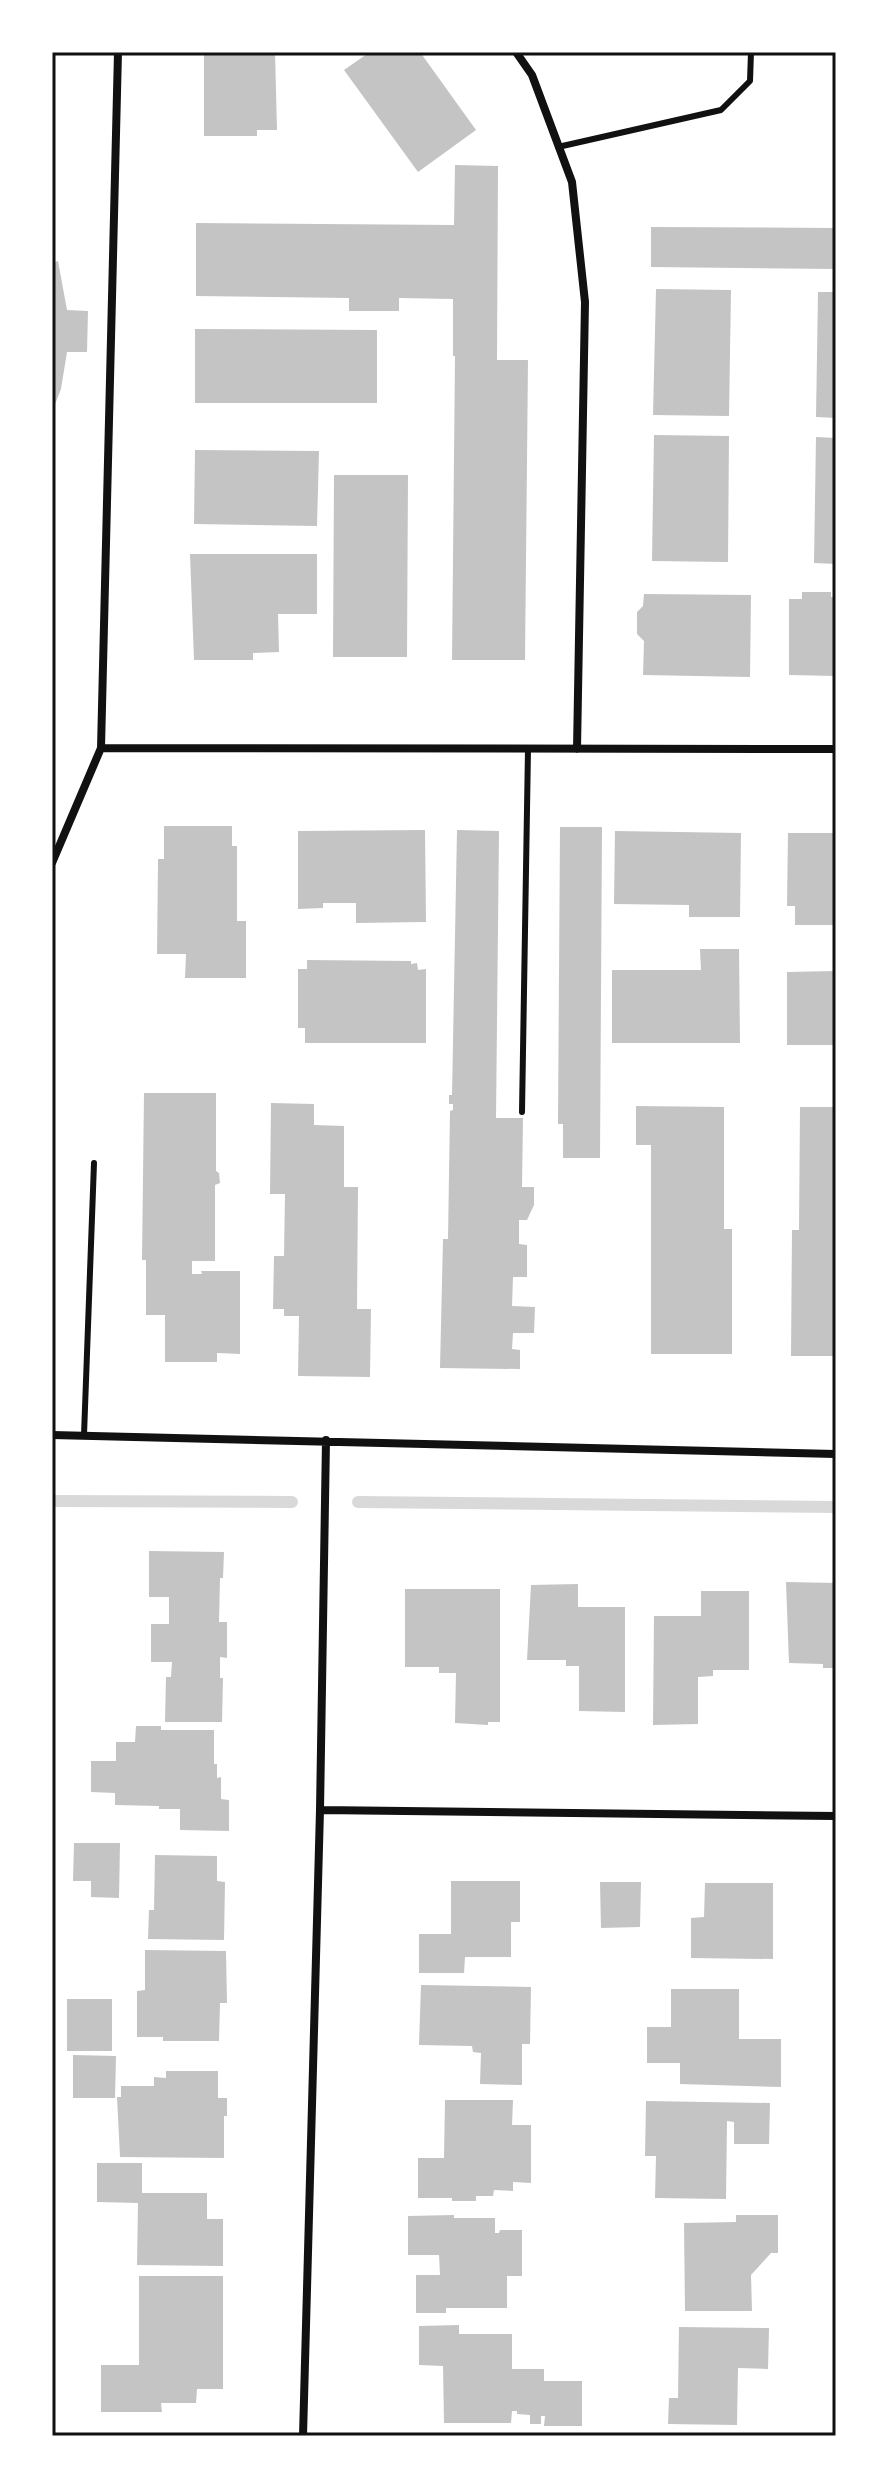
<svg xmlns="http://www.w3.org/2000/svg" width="888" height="2488" font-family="Cabin,sans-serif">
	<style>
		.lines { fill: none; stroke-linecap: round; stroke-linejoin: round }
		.stream { stroke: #d9d9d9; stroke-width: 12 }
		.building { fill: #c4c4c4 }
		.service { stroke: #111; stroke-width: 6 }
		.minor { stroke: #111; stroke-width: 8 }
		.neatline { fill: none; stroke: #111; stroke-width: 3 }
	</style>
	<rect width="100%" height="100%" fill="#fff"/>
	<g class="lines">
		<path class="stream" d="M52,1501L292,1502
			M358,1502L836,1507"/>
	</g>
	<path class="building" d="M204,52H275L277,130H257V136H204Z
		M366,52H420L476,130L418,172L344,70L367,54Z
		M455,165L498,166L497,360H528L525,660H452L455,356H453V299L399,298V311H349V298L196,296V223L454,225Z
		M651,227L836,228V269L651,267Z
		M58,261L67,310L88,311L87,352H67L61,389L52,412V263Z
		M656,289L731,290L729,416L653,415Z
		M818,292H836V418L816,417Z
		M195,329L377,330V403H195Z
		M654,435L729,436L728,562L652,561Z
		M816,437L836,438V564L814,563Z
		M195,450L319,451L317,526L194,524Z
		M334,475H408L407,657H333Z
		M190,554H317V614H278L279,652L253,653V660H194Z
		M802,592H831V597H836V676L789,675V599H802Z
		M644,594L751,595L750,677L643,675L644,641L637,634V612L643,606Z
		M164,826H232V846H237V921H246V978H185L186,954H157L158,859H164Z
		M560,827H602L600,1158H563V1124H558Z
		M425,830L426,922L356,923V903H323V908L298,909V831Z
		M457,830L499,831L496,1118H523L522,1187H534V1205L527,1220H519V1244L527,1245V1277H513L512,1306L535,1307L534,1333H513L512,1349L520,1350V1369L440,1368L443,1239H448L450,1111L453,1110V1104H449V1095H452Z
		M615,831L741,833L740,917H689V905L614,904Z
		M788,833H836V925H795V906H787Z
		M700,949H739L740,1043H612V970H701Z
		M307,960L411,961V964L417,963L418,970L426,969V1043H305V1028H298V969H307Z
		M836,971V1045H787V972Z
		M144,1093H216V1171L219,1173L220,1183L215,1185V1261H192V1274H202L201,1271H240V1354L217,1353V1362H165V1315H146V1260H142Z
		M271,1103L314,1104V1125L344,1126V1187H358L357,1309H371L370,1377L298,1376L299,1316H284V1309H273L274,1256H284L285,1194H270Z
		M636,1106L724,1107V1229H732V1354H651V1145H636Z
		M800,1107H836V1356H791L792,1230H799Z
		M149,1551L224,1552L223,1578H220L219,1622H227V1658L220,1657V1678H223L222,1722H165L166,1677H171L172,1662H151V1624H169V1597H149Z
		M786,1582L836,1583V1668H823V1664L789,1663Z
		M578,1584V1607H625V1712L579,1711V1666H566V1660H527L531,1585Z
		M405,1589H500V1722H488V1725L455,1723L456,1673H439V1667H405Z
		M701,1591H749V1670H713V1676L698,1677V1724L653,1725L654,1616H701Z
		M136,1726H161V1730H214V1764H217V1778L221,1777V1799L229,1800V1831L180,1830V1809H159V1806L115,1805V1793L91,1792V1761H116V1742H135Z
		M74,1843H120L119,1898L91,1897V1881H73Z
		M155,1855L217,1856V1881L225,1882L224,1940L148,1939L149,1910H154Z
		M451,1881H520V1922H511V1957H465L464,1973H419V1934H451Z
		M600,1882H641L640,1927L601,1928Z
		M705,1883H773V1959L691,1958V1918L704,1917Z
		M145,1950L226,1951L227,2003H220L219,2041H163V2037H137V1991L145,1990Z
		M421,1985L531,1987L530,2044H522V2085L480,2084L481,2053L473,2052L472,2046L419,2045Z
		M671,1989H739V2039H781V2087L680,2084V2063H647V2027H671Z
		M67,1999H112V2051H67Z
		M73,2055L116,2056L115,2098H73Z
		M166,2071H218V2098H227V2116H224V2158L120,2157L117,2097H121V2086H154V2077L166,2078Z
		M445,2100H513L512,2125H531V2183L513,2182V2191L494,2190L493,2196H476V2201H452V2198H418V2158H444Z
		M646,2101L770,2103L769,2144H734V2122L727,2121L726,2199L655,2198L656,2156H645Z
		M97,2163H142V2193H207V2219H223V2266L137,2265L138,2203L97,2202Z
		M454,2215V2218H495V2233H499L500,2230H522V2276H507V2308H446V2313H416V2275H440L439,2255H408V2216Z
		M736,2215H778V2253H771L751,2275L752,2311H685L684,2223L736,2222Z
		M139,2276H223V2389H197L196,2403H161L162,2412H101V2365H139Z
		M459,2325V2334H512V2369H544V2381H582V2426H544L545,2416H541V2424H530V2415L517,2414V2411H512L511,2423H444L443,2366L419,2365V2326Z
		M679,2327L769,2328L768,2369L738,2368L737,2425L668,2424L669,2398H678Z"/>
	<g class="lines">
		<path class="service" d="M558,147L721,110L750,81L751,52
			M522,1112L528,749
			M84,1435L94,1163"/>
		<path class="minor" d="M516,52L532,75L572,182L585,302L577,749
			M101,748L118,52
			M52,863L101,748L836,749
			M52,1435L836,1454
			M320,1810L836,1816
			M303,2436L320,1810L326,1440"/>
	</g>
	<rect width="888" height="2488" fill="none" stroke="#ffffff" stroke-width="108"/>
	<rect x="54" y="54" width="780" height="2380" class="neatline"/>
</svg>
